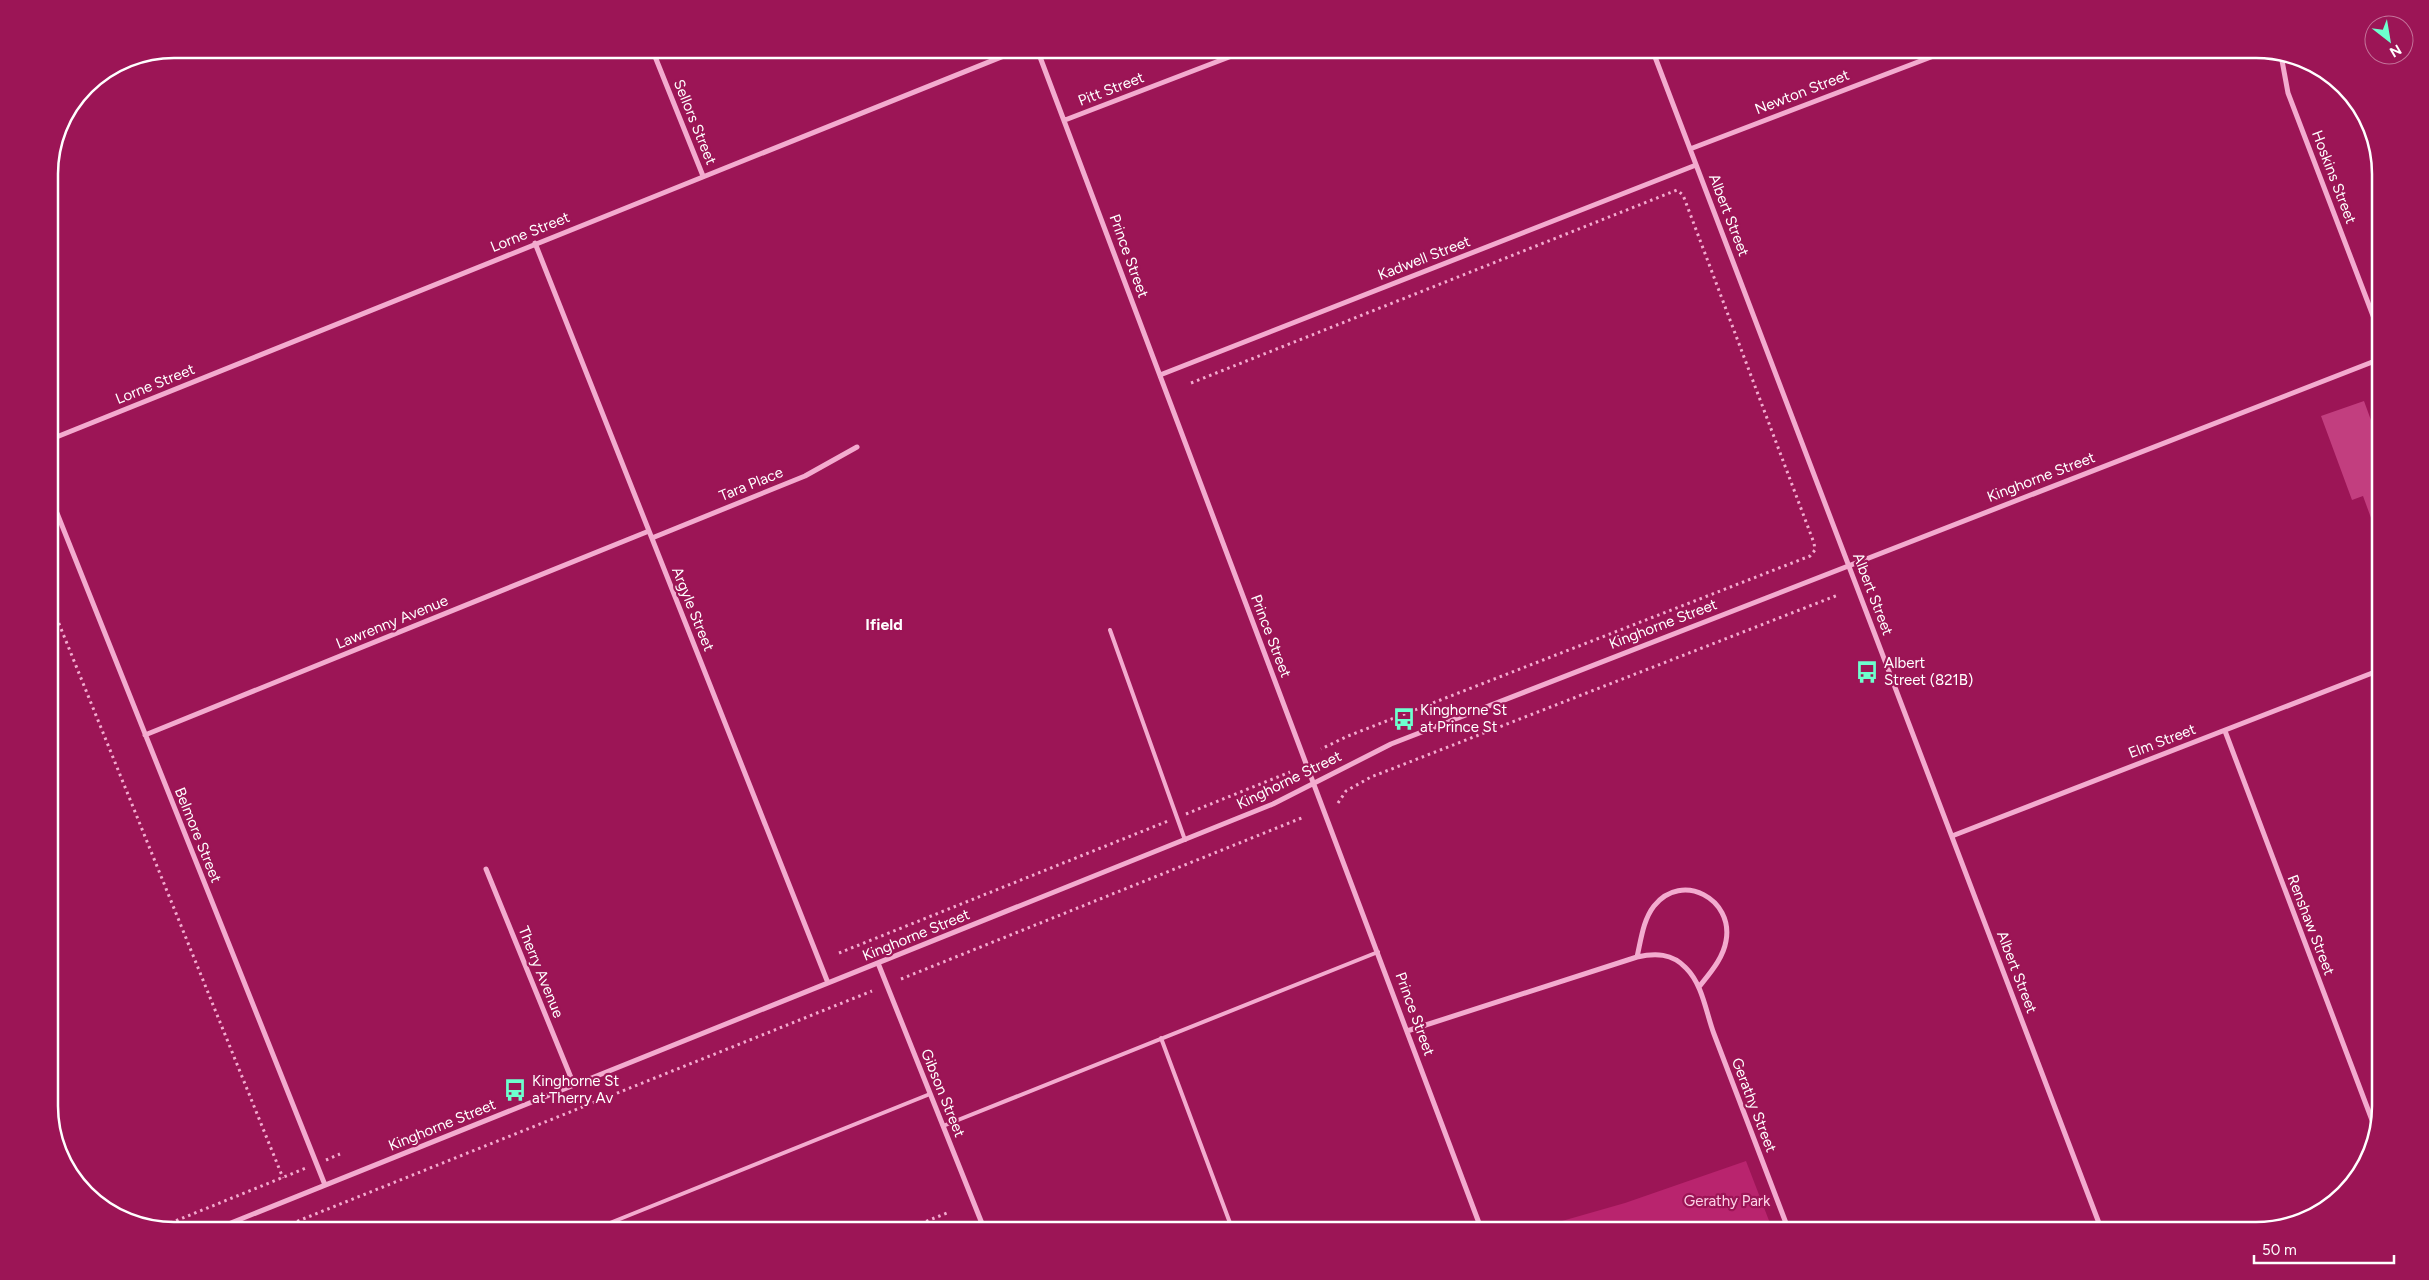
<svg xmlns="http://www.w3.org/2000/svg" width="2429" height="1280" font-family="Figtree,sans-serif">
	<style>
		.green { fill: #b9246e }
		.building { fill: #c23e7f }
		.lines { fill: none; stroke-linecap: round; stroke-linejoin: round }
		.path { stroke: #f3abcf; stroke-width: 3; stroke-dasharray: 2.5 4; stroke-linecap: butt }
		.service { stroke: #f3abcf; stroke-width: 4 }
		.minor { stroke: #f3abcf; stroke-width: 5 }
		.labels { text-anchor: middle; stroke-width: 4.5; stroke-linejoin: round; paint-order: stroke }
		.street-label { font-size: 15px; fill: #fff; stroke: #9c1556 }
		.poi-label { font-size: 15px; fill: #fff; stroke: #9c1556; text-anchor: start }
		.park-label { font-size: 15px; fill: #fdd3e8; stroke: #9c1556 }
		.neighbourhood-label { font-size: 16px; font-weight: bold; fill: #fff; stroke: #9c1556 }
		.rim { fill: none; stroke: #fff; stroke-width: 2.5 }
	</style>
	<rect width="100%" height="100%" fill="#9c1556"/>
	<path class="green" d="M1746,1161L1773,1231H1527L1625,1203Z"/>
	<path class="building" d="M2364,401L2380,445V537H2378L2363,496L2352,500L2321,416Z"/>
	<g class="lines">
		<path class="path" d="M1191,383L1677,190L1683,195L1814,543L1815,550L1810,556L1348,736L1321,749
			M49,599L283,1178
			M1338,803L1346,791L1371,777L1838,595
			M1186,814L1290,772
			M839,953L1168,821
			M901,979L1304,817
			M326,1160L340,1154
			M158,1228L306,1168
			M273,1231L872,991
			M902,1231L947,1213"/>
		<path class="service" d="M1110,630L1185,840
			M1161,1038L1233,1231
			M943,1126L1378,952
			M590,1231L930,1094"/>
		<path class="minor" d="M652,49L703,176
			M1037,49L1482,1231
			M1652,49L2102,1231
			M2281,55L2288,93L2380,334
			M1065,120L1250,49
			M1690,149L1952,49
			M535,243L828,983
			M1160,375L1696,165
			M49,440L1021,49
			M49,493L325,1185
			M652,538L805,476L857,447
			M2225,731L2375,1128
			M145,735L649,531
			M1952,836L2380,670
			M486,869L574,1085
			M1637,957C1641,940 1643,920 1654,906C1682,871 1734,899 1726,941C1723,959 1709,974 1699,987
			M878,963L985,1231
			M1407,1031L1637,957C1655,953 1672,953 1686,968C1703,985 1706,1013 1714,1034C1739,1100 1764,1166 1789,1231
			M211,1231L1273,804L1391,744L2380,359
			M968,1231L982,1225"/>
	</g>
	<defs>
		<symbol id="bus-bare" viewBox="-9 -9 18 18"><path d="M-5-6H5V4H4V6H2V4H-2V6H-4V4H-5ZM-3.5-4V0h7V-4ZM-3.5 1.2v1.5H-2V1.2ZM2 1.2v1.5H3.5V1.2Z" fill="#6dffce" stroke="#9c1556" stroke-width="2.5" paint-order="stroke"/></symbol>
	</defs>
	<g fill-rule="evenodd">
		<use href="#bus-bare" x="1851" y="656" width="32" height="32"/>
		<use href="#bus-bare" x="1388" y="703" width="32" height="32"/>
		<use href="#bus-bare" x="499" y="1074" width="32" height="32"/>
	</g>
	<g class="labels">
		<g class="street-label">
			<text transform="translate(1111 89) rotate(-21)" y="5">Pitt Street</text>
			<text transform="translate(1802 92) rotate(-21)" y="5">Newton Street</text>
			<text transform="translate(695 122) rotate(68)" y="5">Sellors Street</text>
			<text transform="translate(2334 177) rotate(69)" y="5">Hoskins Street</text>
			<text transform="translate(1729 215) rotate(69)" y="5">Albert Street</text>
			<text transform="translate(530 232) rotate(-22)" y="5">Lorne Street</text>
			<text transform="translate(1129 256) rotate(70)" y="5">Prince Street</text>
			<text transform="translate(1424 258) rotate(-21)" y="5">Kadwell Street</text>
			<text transform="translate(155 384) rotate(-22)" y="5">Lorne Street</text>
			<text transform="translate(2041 477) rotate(-21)" y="5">Kinghorne Street</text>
			<text transform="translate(751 484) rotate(-22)" y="5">Tara Place</text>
			<text transform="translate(1873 594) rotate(69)" y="5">Albert Street</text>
			<text transform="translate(693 609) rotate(68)" y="5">Argyle Street</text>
			<text transform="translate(392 622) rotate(-22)" y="5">Lawrenny Avenue</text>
			<text transform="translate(1663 624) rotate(-21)" y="5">Kinghorne Street</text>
			<text transform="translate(1271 636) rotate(69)" y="5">Prince Street</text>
			<text transform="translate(2162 741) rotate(-21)" y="5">Elm Street</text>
			<text transform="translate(1289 780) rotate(-26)" y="5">Kinghorne Street</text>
			<text transform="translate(198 835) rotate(68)" y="5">Belmore Street</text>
			<text transform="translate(2311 925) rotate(69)" y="5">Renshaw Street</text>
			<text transform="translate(916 935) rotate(-22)" y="5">Kinghorne Street</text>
			<text transform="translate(541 972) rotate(68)" y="5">Therry Avenue</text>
			<text transform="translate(2017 972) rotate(69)" y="5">Albert Street</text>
			<text transform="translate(1415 1014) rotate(70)" y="5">Prince Street</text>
			<text transform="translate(943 1093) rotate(68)" y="5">Gibson Street</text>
			<text transform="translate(1754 1105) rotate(69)" y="5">Gerathy Street</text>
			<text transform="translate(442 1125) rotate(-22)" y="5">Kinghorne Street</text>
		</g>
		<g class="poi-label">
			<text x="1884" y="668">Albert<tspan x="1884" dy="17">Street (821B)</tspan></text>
			<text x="1420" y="715">Kinghorne St<tspan x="1420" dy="17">at Prince St</tspan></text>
			<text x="532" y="1086">Kinghorne St<tspan x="532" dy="17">at Therry Av</tspan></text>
		</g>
		<g class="park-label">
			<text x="1727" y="1206">Gerathy Park</text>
		</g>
		<g class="neighbourhood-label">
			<text x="884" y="630">Ifield</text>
		</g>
	</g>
	<path d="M0 0H2429V1280H0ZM174 58H2256A116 116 0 0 1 2372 174V1106A116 116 0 0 1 2256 1222H174A116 116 0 0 1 58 1106V174A116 116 0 0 1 174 58Z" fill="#9c1556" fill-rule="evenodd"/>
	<path class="rim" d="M174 58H2256A116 116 0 0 1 2372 174V1106A116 116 0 0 1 2256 1222H174A116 116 0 0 1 58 1106V174A116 116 0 0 1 174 58Z"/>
	<g transform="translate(2389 40) rotate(149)"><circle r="24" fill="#9c1556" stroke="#c4739a"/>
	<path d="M0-4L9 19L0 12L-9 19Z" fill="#6dffce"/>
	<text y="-8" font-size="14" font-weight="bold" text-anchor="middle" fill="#ffffff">N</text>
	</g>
	<path d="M2254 1255v8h140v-8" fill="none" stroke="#ffffff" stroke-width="2.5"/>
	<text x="2262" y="1255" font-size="15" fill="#ffffff" stroke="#9c1556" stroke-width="4" paint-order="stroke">50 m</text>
</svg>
